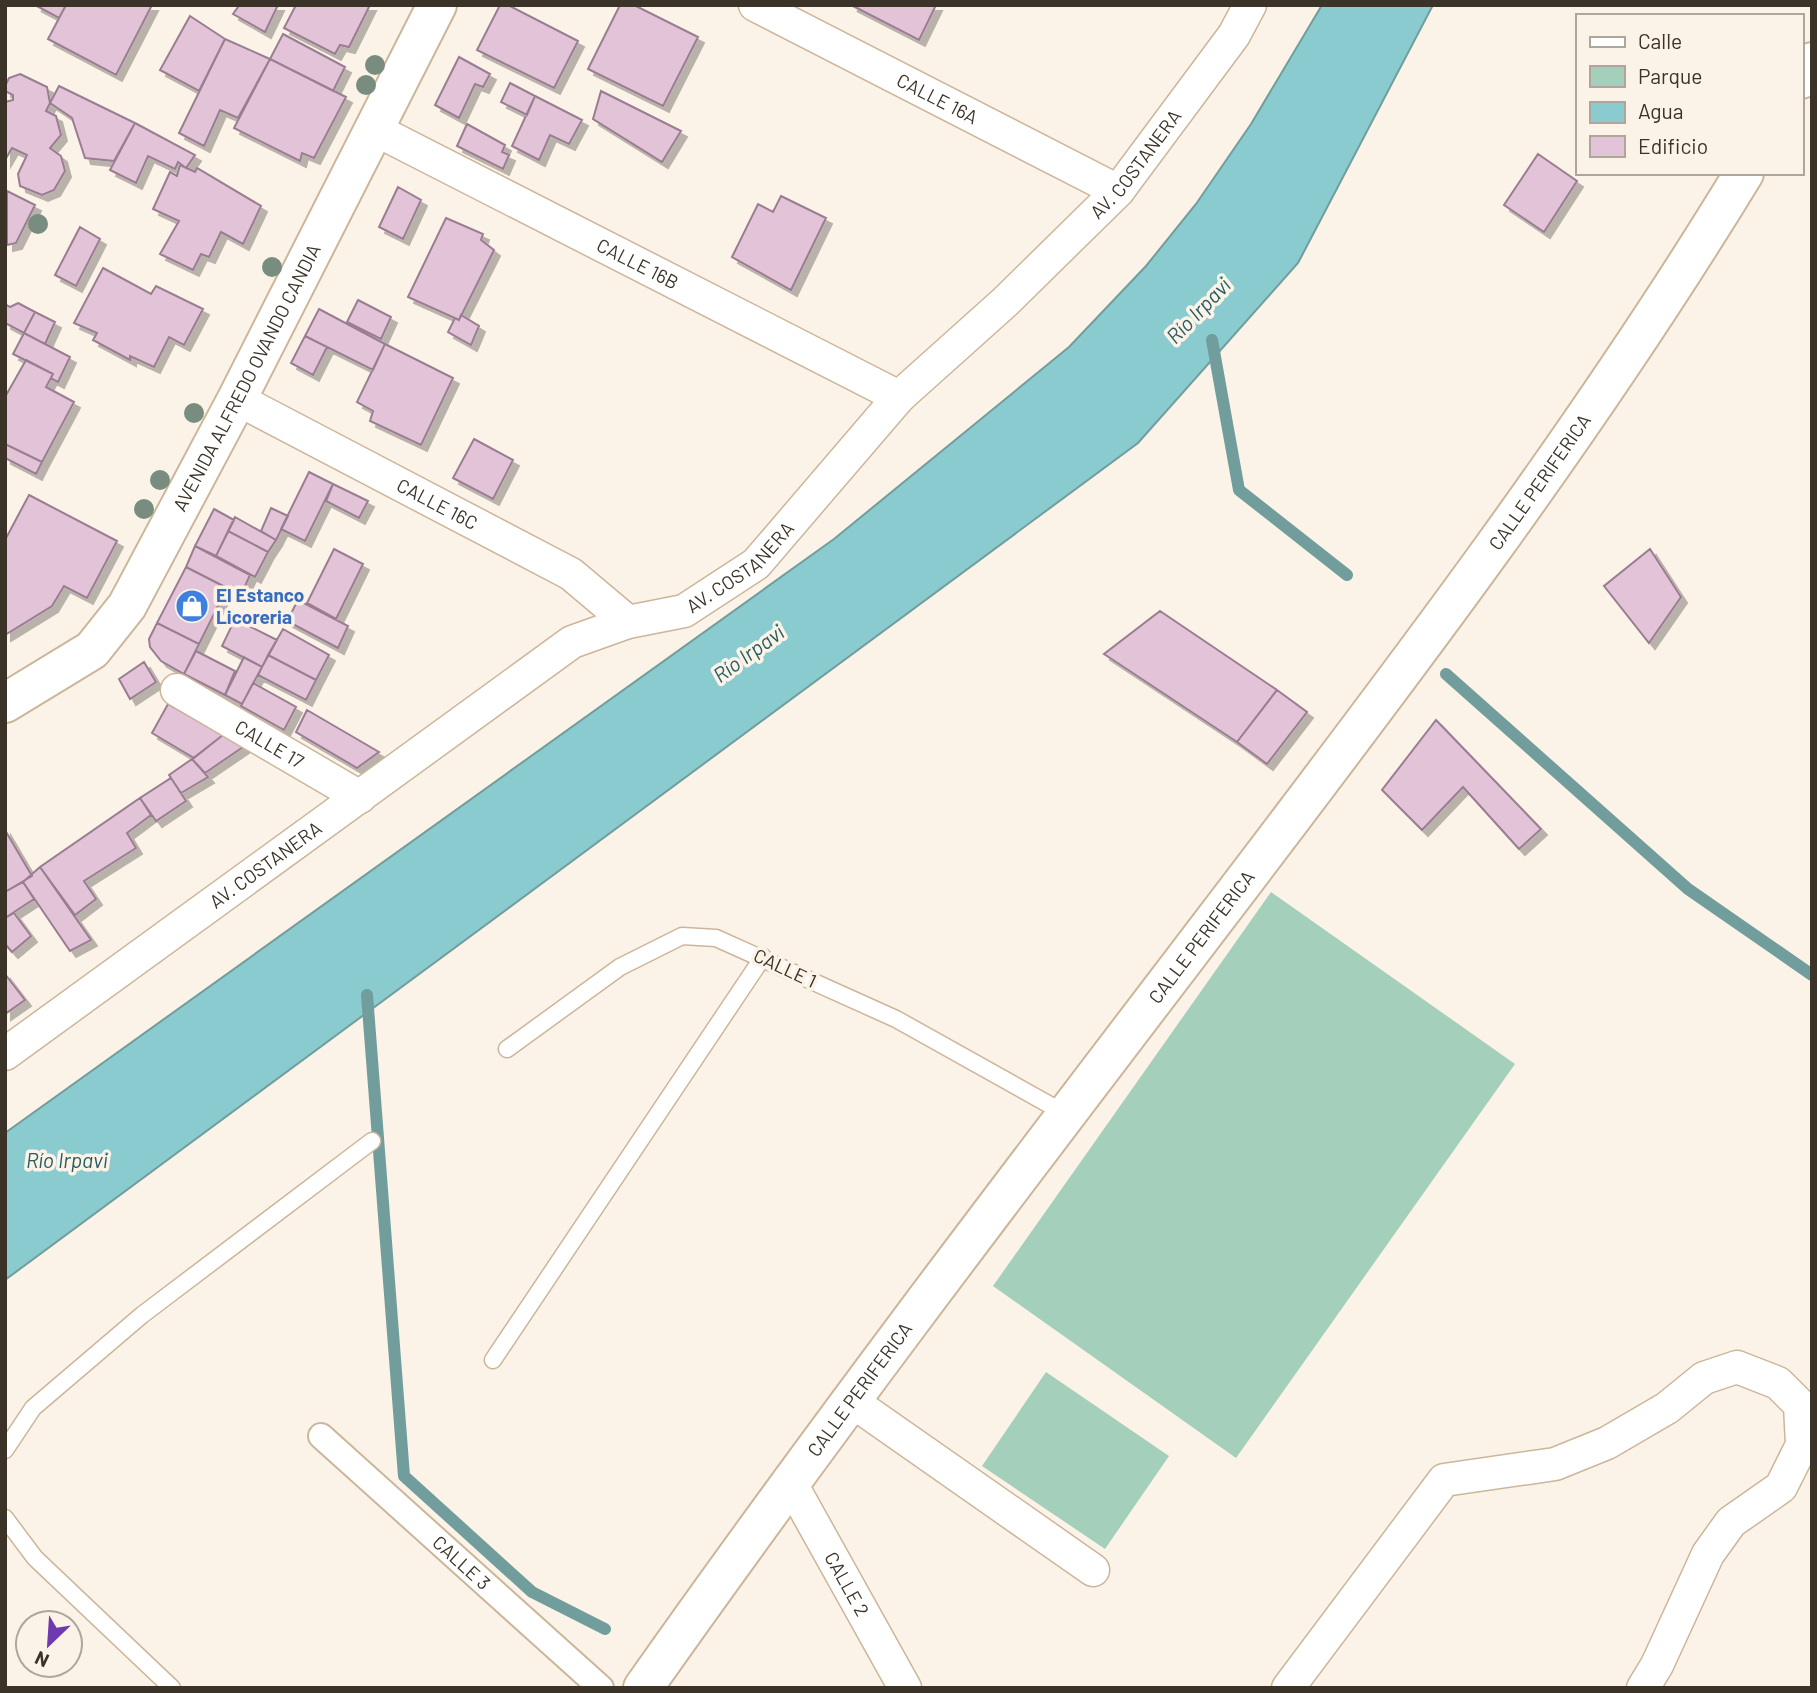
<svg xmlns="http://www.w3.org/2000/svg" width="1817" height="1693" font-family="Barlow,sans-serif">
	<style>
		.green { fill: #a4cfba }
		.water { fill: #89cbcf; stroke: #729d9d; stroke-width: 2 }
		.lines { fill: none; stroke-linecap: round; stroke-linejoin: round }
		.stream { stroke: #729d9d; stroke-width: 12 }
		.building { fill: #e2c3d8; stroke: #997d91; stroke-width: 2; filter: url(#shadow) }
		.service-casing { stroke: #ccb69a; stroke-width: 19 }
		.pedestrian-casing { stroke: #ccb69a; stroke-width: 28 }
		.minor-casing { stroke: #ccb69a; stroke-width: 35 }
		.tertiary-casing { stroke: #ccb69a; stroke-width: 42 }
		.secondary-casing { stroke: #ccb69a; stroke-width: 42 }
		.service { stroke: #fff; stroke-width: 16 }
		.pedestrian { stroke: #fff; stroke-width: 24 }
		.minor { stroke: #fff; stroke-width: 32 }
		.tertiary { stroke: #fff; stroke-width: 38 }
		.secondary { stroke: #fff; stroke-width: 38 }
		.tree { fill: #788d7f }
		.labels { text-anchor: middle; stroke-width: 7; stroke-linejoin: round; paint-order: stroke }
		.street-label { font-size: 19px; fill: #3b3327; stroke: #fcf3e8 }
		.shop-label { font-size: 19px; font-weight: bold; fill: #366cbe; stroke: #fcf3e8; text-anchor: start }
		.water-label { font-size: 21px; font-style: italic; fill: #275e62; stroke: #fcf3e8 }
	</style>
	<defs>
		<filter id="shadow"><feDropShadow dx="6" dy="6" stdDeviation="0" flood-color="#0004"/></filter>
	</defs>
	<rect width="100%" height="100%" fill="#fcf3e8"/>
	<path class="green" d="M1271,892L1515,1064L1236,1458L993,1286Z
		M1046,1372L1169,1456L1105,1549L982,1466Z"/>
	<path class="water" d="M1322,5H1433L1298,263L1138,443L5,1280V1133L834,539L1069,347L1146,266L1196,204L1251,124Z"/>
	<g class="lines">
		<path class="stream" d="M1212,340L1239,490L1347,575
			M1446,674L1688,889L1812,975
			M367,995L404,1476L532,1592L605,1629"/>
	</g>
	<path class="building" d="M35,5H66L59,18Z
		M66,5H152L116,75L48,39Z
		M234,5H278L265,32L233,14L238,7Z
		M296,5H370L349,47L340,45L335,54L284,28Z
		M500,5H508L578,41L554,88L477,50Z
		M620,5H634L698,37L663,106L588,69Z
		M851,5H936L919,40Z
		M190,16L225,39L199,91L160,70Z
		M283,34L345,67L333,91L270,59Z
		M225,39L270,59L238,118L220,110L204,146L179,133Z
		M459,57L490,74L483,87L475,84L459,118L435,105Z
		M270,59L346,97L314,158L302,153L300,161L234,128Z
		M20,74L47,87L50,103L46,111L56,116L61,135L50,148L61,156L65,171L54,190L42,195L20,186L18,174L27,155L12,148L5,160V102L13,100V95L5,91V86L9,78Z
		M510,83L535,96L527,115L501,102Z
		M59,86L135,123L114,161L85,158L72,118L50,103Z
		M601,91L681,131L662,162L593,119Z
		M535,96L582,120L569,144L550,135L539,160L512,146Z
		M135,123L195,155L186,168L178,162L175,169L148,156L136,183L110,170Z
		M467,124L505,145L502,152L509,155L503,169L457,146Z
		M1538,154L1577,181L1544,232L1504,205Z
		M180,165L195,172L197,168L261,206L243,244L221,232L209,257L201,254L193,270L160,254L179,221L153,209L170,172L177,176Z
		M398,187L421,200L403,239L379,227Z
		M7,191L35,205L16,243L7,245Z
		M781,196L826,218L791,290L732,257L758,204L773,212Z
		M446,218L483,234L481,240L494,250L459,320L408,297Z
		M80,227L100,239L76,286L55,275Z
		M103,268L151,294L156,286L203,309L184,345L169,337L154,367L130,356V360L93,340L97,333L74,323Z
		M358,300L391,317L381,339L347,322Z
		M18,303L35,312L24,333L5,323V304L10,307Z
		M319,309L385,344L373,370L305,336Z
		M35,312L55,322L45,344L24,333Z
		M461,315L479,326L471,345L448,332L455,318L459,320Z
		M24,333L70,357L58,382L51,378L53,374L13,354Z
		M305,336L327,347L313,375L291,363Z
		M385,344L453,378L421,445L370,421L373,411L357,402Z
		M26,360L53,374L46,387L74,402L42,462L5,444V397Z
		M474,439L513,460L493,499L453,478Z
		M5,444L42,462L36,474L5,458Z
		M309,472L333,484L305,541L281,529Z
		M333,484L368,501L359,518L326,501Z
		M29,495L117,541L87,598L64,586L52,606L5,635V540Z
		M271,508L288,516L276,540L261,531Z
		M214,509L234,520L216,556L195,546Z
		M235,517L276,540L268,552L228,531Z
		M228,531L268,552L255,577L216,556Z
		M195,546L250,575L241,595L186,567Z
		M334,549L363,564L336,619L307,603Z
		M1650,549L1681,597L1649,643L1604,586Z
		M186,567L227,588L199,644L157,623Z
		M298,600L348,626L338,648L287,621Z
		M1160,611L1277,690L1237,742L1104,654Z
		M235,619L277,640L262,667L222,646Z
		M157,623L199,644L184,674L161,661L150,647L149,639Z
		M283,629L329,655L316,680L268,655Z
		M196,651L235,671L225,695L184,674Z
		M268,655L316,680L306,700L258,675Z
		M244,657L262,667L242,704L225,695Z
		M144,662L156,682L130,699L119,679Z
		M253,683L296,707L284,730L241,706Z
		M1277,690L1307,712L1267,764L1237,742Z
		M168,704L223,735L194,758L152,733Z
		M307,710L379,752L357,768L296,732Z
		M1436,720L1541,829L1519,849L1463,787L1422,830L1382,790Z
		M223,735L243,747L205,773L192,759Z
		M192,759L208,777L181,793L169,775Z
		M171,778L186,801L156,821L140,798Z
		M140,798L151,815L127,833L136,848L84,881L96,899L75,915L40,867Z
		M5,830L32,876L5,892Z
		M40,867L91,940L70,951L23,882Z
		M23,882L34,899L5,918V892Z
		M14,913L31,936L12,952L5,944V918Z
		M5,974L25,1000L5,1014Z"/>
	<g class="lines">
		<defs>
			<path id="service" d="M507,1049L620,967L682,936L716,938L896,1019L1066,1114
				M493,1360L763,957
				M5,1450L33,1408L142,1315L372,1141
				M5,1518L35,1558L172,1688"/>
			<g id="pedestrian">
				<path id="s1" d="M321,1436L601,1688"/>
			</g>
			<g id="minor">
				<path id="s2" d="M755,5L1118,191"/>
				<path id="s3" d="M374,129L899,397"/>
				<path id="s4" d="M237,399L571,574L628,622"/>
				<path id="s5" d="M177,690L360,797"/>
				<path id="s6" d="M5,1054L572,642L628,622L684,611L756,564L899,397L1005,302L1118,191L1234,35L1250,5"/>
				<path d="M850,1400L1093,1570"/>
				<path id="s7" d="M789,1480L905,1688"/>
				<path d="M1288,1688L1444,1480L1555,1464L1607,1443L1667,1408L1704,1378L1737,1367L1778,1383L1800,1405L1802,1445L1781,1487L1731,1522L1708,1554L1657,1665L1643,1688"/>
			</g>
			<g id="tertiary">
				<path d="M1801,79L1812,62"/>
				<path id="s8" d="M643,1688C829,1424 1026,1167 1222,910C1404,671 1587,431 1744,173"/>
			</g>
			<g id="secondary">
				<path id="s9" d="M5,703L92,650L127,606L237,399L437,5"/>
			</g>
		</defs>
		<use href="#service" class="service-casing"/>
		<use href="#pedestrian" class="pedestrian-casing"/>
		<use href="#minor" class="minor-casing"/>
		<use href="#tertiary" class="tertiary-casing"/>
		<use href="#secondary" class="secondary-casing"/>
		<use href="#service" class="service"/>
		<use href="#pedestrian" class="pedestrian"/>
		<use href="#minor" class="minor"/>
		<use href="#tertiary" class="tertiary"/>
		<use href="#secondary" class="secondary"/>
	</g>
	<g class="tree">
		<circle cx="375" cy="65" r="10"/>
		<circle cx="366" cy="85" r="10"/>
		<circle cx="38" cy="224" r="10"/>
		<circle cx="272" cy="267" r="10"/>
		<circle cx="194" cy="413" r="10"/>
		<circle cx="160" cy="480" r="10"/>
		<circle cx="144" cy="509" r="10"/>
	</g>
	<defs>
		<symbol id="shop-disc" viewBox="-11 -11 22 22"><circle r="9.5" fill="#3f7fe0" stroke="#fcf3e8"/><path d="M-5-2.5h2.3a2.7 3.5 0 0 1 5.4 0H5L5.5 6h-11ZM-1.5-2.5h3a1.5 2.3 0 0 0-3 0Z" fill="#fff"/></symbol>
	</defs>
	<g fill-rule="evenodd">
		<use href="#shop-disc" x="173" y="587" width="38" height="38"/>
	</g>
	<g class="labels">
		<g class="street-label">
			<text dy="7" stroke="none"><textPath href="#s2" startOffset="205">CALLE 16A</textPath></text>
			<text dy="7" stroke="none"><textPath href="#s6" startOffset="1456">AV. COSTANERA</textPath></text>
			<text dy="7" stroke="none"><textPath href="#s3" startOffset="296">CALLE 16B</textPath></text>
			<text dy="7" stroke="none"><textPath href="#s9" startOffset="416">AVENIDA ALFREDO OVANDO CANDIA</textPath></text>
			<text dy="7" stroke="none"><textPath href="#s8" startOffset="1503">CALLE PERIFERICA</textPath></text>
			<text dy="7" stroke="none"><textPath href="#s4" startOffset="226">CALLE 16C</textPath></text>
			<text dy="7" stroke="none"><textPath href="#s6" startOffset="889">AV. COSTANERA</textPath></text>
			<text dy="7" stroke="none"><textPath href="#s5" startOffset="107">CALLE 17</textPath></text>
			<text dy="7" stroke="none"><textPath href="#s6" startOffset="322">AV. COSTANERA</textPath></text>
			<text dy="7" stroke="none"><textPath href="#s8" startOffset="936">CALLE PERIFERICA</textPath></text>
			<text transform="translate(785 968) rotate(25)" y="7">CALLE 1</text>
			<text dy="7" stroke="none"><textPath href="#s8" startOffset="369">CALLE PERIFERICA</textPath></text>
			<text dy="7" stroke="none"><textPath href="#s1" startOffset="189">CALLE 3</textPath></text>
			<text dy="7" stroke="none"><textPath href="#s7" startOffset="119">CALLE 2</textPath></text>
		</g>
		<g class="shop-label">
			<text x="216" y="602">El Estanco<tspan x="216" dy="22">Licoreria</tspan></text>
		</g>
		<g class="water-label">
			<text transform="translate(1199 311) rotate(-46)" y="7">Río Irpavi</text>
			<text transform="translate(749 654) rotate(-36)" y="7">Río Irpavi</text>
			<text x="67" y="1168">Río Irpavi</text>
		</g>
	</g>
	<rect width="1817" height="1693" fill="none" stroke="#3b3327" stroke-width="14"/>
	<rect x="1576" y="14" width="228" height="161" fill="#fcf3e8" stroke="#afa69b" stroke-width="2"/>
	<rect x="1590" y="37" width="35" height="10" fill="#ffffff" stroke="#afa69b" stroke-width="2"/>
	<text x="1638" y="49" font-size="21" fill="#3b3327">Calle</text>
	<rect x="1590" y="66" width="35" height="21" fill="#a4cfba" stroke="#afa69b" stroke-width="2"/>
	<text x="1638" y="84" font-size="21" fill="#3b3327">Parque</text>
	<rect x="1590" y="102" width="35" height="21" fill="#89cbcf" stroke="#afa69b" stroke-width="2"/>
	<text x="1638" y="119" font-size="21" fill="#3b3327">Agua</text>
	<rect x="1590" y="136" width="35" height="21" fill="#e2c3d8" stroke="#afa69b" stroke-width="2"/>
	<text x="1638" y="154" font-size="21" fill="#3b3327">Edificio</text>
	<g transform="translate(49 1644) rotate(205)"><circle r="33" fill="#fcf3e8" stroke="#afa69b" stroke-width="2"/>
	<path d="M0-5L12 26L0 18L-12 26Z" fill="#6f39b0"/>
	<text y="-10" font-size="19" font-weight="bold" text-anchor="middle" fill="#3b3327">N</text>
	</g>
</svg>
